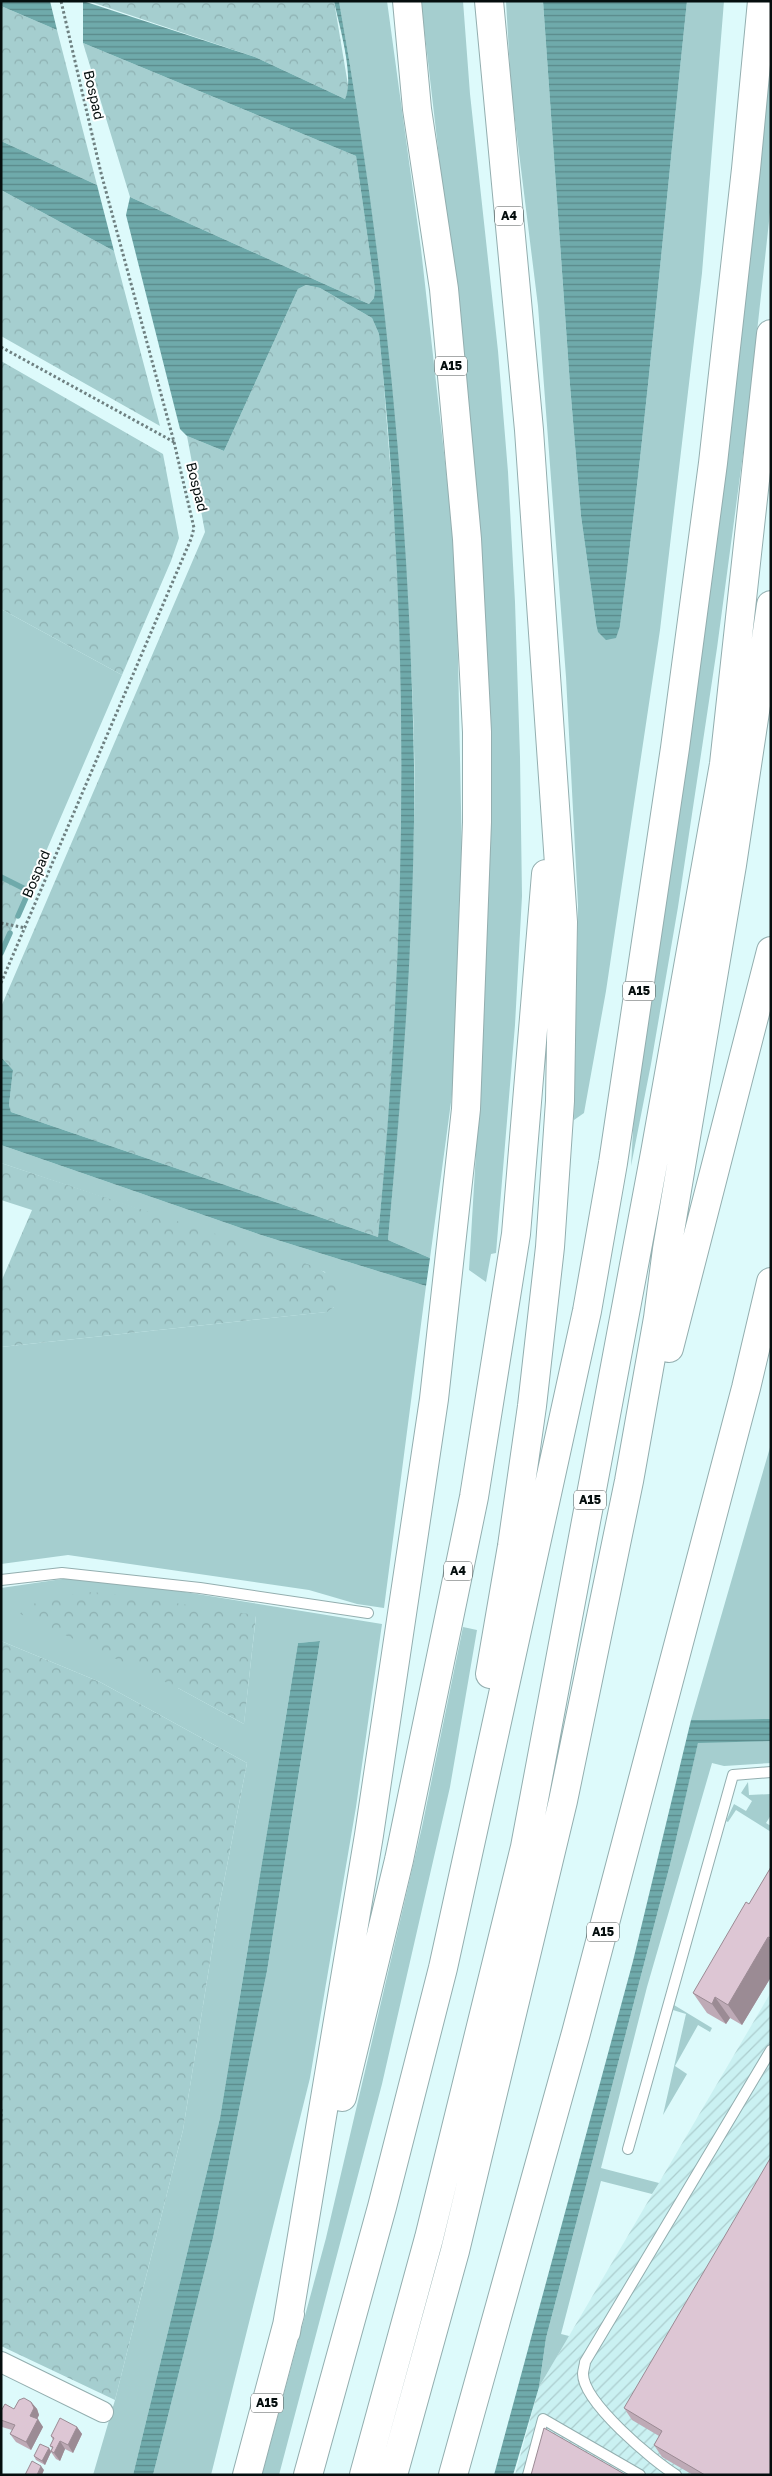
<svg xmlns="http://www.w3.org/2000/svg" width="772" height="2476" font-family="'Golos Text',sans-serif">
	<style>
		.industrial { fill: url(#industrial-furrows) }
		.grass { fill: #a5cecf; fill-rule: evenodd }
		.forest { fill: url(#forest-crowns) }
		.water { fill: url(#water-rules) }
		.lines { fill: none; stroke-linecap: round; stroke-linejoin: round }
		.stream { stroke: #6faaab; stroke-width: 5.5 }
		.service-casing { stroke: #93aeaf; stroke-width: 12 }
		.minor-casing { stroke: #93aeaf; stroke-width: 22 }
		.motorway-casing { stroke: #93aeaf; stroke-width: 30 }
		.path { stroke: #6e8081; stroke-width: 3; stroke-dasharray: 2.5 2.5; stroke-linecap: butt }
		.service { stroke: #fff; stroke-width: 10 }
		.minor { stroke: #fff; stroke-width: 20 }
		.motorway { stroke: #fff; stroke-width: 28 }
		.wall { fill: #beaab6 }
		.shaded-wall { fill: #9b8b94 }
		.building { fill: #ddc6d4; stroke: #9b8b94 }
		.labels { text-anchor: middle; stroke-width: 4; stroke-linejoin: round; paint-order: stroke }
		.shield { fill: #fff; stroke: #505656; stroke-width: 1 }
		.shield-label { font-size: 12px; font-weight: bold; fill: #050e0e }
		.street-label { font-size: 14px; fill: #050e0e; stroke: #fff }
	</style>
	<defs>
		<pattern id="industrial-furrows" width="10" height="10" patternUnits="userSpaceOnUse" patternTransform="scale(1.25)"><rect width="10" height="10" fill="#caf1f2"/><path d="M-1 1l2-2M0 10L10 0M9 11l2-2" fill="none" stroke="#accdce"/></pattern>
		<pattern id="forest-crowns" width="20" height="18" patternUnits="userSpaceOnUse" patternTransform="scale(1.25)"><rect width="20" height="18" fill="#a5cecf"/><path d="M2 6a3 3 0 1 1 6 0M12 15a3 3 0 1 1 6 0" fill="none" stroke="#8db0b1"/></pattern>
		<pattern id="water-rules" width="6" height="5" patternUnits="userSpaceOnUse" patternTransform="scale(1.25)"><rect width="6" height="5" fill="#6faaab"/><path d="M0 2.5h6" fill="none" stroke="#59898a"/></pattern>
	</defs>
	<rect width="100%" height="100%" fill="#ddfafb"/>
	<path class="industrial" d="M771,1992V2475H515L539,2387Z"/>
	<path class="grass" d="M339,1H387L421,249L456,559L463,908L456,1065L430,1258L388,1240C401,1101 410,962 414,822C416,752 412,680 408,610C398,406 374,202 339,1Z
		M421,1H463L470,94L498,351L508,472L515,602L520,757L522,896L515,1025L496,1253L491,1254L486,1282L469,1270L484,1017L487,889L482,598L475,468Z
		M506,1H543L570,385L581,516L596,623L620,626C647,418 665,209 687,1H724L702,273L660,630L606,991L584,1113L574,1120L578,905L566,677L538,306L511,88Z
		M771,29V203L747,424L717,648L678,907L651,1064L631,1166L637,1060Z
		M1,609L122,675L29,891L1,877Z
		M1,1145L261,1235L426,1286L384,1608L357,1604L309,1590L68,1555L1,1564V1347L326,1312L334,1307L325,1272L1,1163Z
		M771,1444V1719L691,1720Z
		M69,1578L160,1588L382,1624L356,1807L310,2078L211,2475H153L213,2238L267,1971L320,1641L298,1643L220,2118L133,2475H93L115,2400L183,2130L218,1912L247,1763L100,1682L1,1641V1588ZM256,1616L244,1723V1724L178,1688Z
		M463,1627L477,1630L450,1787L382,2084L279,2475H262L326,2238L422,1827Z
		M771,1741V1763L724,1766L712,1763L647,1987L601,2168L659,2183L652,2194L601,2181L561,2334L569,2336L539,2387L513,2475L539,2387L546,2338L671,1861L698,1742Z
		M748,1782L749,1795L771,1794V1815L766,1823L771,1826V1832L736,1810L728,1822L726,1821L734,1804L746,1811L752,1801L741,1793Z
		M674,2005L712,2028L710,2032L698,2025L675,2066L687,2074L663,2115L686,2014L673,2010Z"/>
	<path class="forest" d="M88,1H334L349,91L345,99L255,57Z
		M1,6L57,30L97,185L1,141Z
		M83,43L356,156L375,289L374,298L369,304L130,197Z
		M1,190L114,251L160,426L1,336Z
		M306,285L320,288L372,318L379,334L383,373C389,455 397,538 401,620C409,826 398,1033 378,1237L11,1112L9,1105L13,1070L1,1057V1007L205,532L187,436L224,451L298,289Z
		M1,361L163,454L179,538L171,561L122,675L1,609Z
		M1,877L29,891L1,953Z
		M1,1163L310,1265C328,1273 336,1277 340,1297L334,1307L327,1312L1,1347V1282L32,1210L1,1200Z
		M84,1592L107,1593L256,1615L244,1724L178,1688L20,1614C27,1600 68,1596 84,1592Z
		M1,1641L100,1682L247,1763L218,1912L183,2130L115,2400L1,2346Z"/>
	<path class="water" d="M1,1H50L57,30L1,6Z
		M83,1L255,57L345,99C355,78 339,25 334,1H339C375,204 399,410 409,616C412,684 415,754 414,822C412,962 401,1101 388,1240L430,1258L426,1286L261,1235L1,1145V1057L13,1070L9,1105L11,1112L378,1237C407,936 411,634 379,334L372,318L320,288L306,285L298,289L224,451L187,436L180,429L126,215L130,197L369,304L374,298L375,289L356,156L83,43Z
		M543,1H687C665,209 647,418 620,626L616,638L606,640L598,632L596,623L581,516L570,385Z
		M1,141L97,185L114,251L1,190Z
		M320,1641L267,1971L213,2238L153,2475H133L220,2118L298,1643Z
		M771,1719V1741L698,1743L671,1861L546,2338L539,2387L513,2475H494L633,1961L691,1720Z"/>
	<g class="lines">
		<path class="stream" d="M1,877L29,891L18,916
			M1,953L10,933"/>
		<defs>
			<path id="service" d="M1,1580L62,1573L200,1588L368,1613
				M628,2149L733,1775L771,1772
				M528,2475L543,2419L640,2475
				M676,2475C653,2461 583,2402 583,2374C583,2370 585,2365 585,2362L771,2050"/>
			<path id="minor" d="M1,2362L103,2412"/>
			<path id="motorway" d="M489,1L529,430L563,922L560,1101L550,1247L532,1406L512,1546L490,1674
				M669,1348L771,951
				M342,2097L399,1860L474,1497L516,1234L546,874
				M286,2332L369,1835L434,1399L466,1109L477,822V732L467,539L444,289L417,109L407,1
				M247,2475L290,2314
				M308,2475L382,2207L443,1968L587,1311L613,1163L675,748L713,463L746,169L762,1
				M364,2475L429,2238L525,1847L655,1153L724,764L771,334
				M393,2475L455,2251L563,1801L629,1481L658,1318L667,1249L732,865L771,605
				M453,2475L576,2033L746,1388L771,1282"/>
		</defs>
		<use href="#service" class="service-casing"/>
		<use href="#minor" class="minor-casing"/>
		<use href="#motorway" class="motorway-casing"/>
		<path class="path" d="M1,347L174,442
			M1,923L26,928
			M1,983L191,539L194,528L174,442L101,173L61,1
			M1,2109V2121"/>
		<use href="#service" class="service"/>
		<use href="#minor" class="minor"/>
		<use href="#motorway" class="motorway"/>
	</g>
	<path class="wall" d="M771,1867V1977L742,2025L730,2018L726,2024L707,2013L693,1993L749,1904Z
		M31,2402L37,2409L39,2415L37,2419L43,2427L31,2450L16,2442L10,2434L12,2430L2,2427L1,2425V2411L14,2409Z
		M624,2408L771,2475H693L662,2457L654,2445L659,2436L632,2420Z
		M77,2427L82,2434L73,2453L65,2449L60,2461L56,2459L51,2452L45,2465L36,2460L34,2456L49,2448L51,2451L52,2448L50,2446L53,2440L51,2436Z"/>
	<path class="shaded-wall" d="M768,1937L771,1941V1977L742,2025L728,2005Z
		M715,1997L730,2018L726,2024L712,2004Z
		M31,2402L37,2409L39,2415L35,2423L30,2416Z
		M38,2419L43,2427L31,2450L26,2442Z
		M77,2427L82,2434L73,2453L68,2445Z
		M60,2441L65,2449L60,2461L54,2453Z
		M49,2448L51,2452L45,2465L42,2461Z
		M41,2466L44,2470L42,2475H37Z"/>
	<path class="building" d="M771,1867V1938L768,1937L728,2005L715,1997L712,2004L693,1993L746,1902L749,1904Z
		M771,2157V2475H705L654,2445L662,2431L624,2408Z
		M24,2398L31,2402L34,2408L30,2416L38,2419L26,2442L10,2434L15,2425L1,2420V2411L5,2404L14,2409L19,2400Z
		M60,2418L77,2427L68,2445L60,2441L54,2453L51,2451L53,2447L50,2446L54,2438L51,2436Z
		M544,2428L626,2475H531Z
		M40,2444L49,2448L42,2461L34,2456Z
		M32,2461L41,2466L37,2475H25Z"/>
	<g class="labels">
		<g class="shield">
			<rect x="495" y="206.5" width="28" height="19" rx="4"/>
			<rect x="435" y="356.5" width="32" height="19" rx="4"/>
			<rect x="623" y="981.5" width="32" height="19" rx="4"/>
			<rect x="574" y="1490.5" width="32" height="19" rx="4"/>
			<rect x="444" y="1561.5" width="28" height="19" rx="4"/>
			<rect x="587" y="1922.5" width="32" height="19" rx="4"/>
			<rect x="251" y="2393.5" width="32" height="19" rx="4"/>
		</g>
		<g class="shield-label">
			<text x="509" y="220">A4</text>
			<text x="451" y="370">A15</text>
			<text x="639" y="995">A15</text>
			<text x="590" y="1504">A15</text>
			<text x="458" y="1575">A4</text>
			<text x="603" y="1936">A15</text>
			<text x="267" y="2407">A15</text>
		</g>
		<g class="street-label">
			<text transform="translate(94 95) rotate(77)" y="5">Bospad</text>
			<text transform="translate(197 487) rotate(76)" y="5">Bospad</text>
			<text transform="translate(36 874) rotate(-67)" y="5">Bospad</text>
		</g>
	</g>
	<rect width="772" height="2476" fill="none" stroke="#050e0e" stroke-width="5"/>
</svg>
